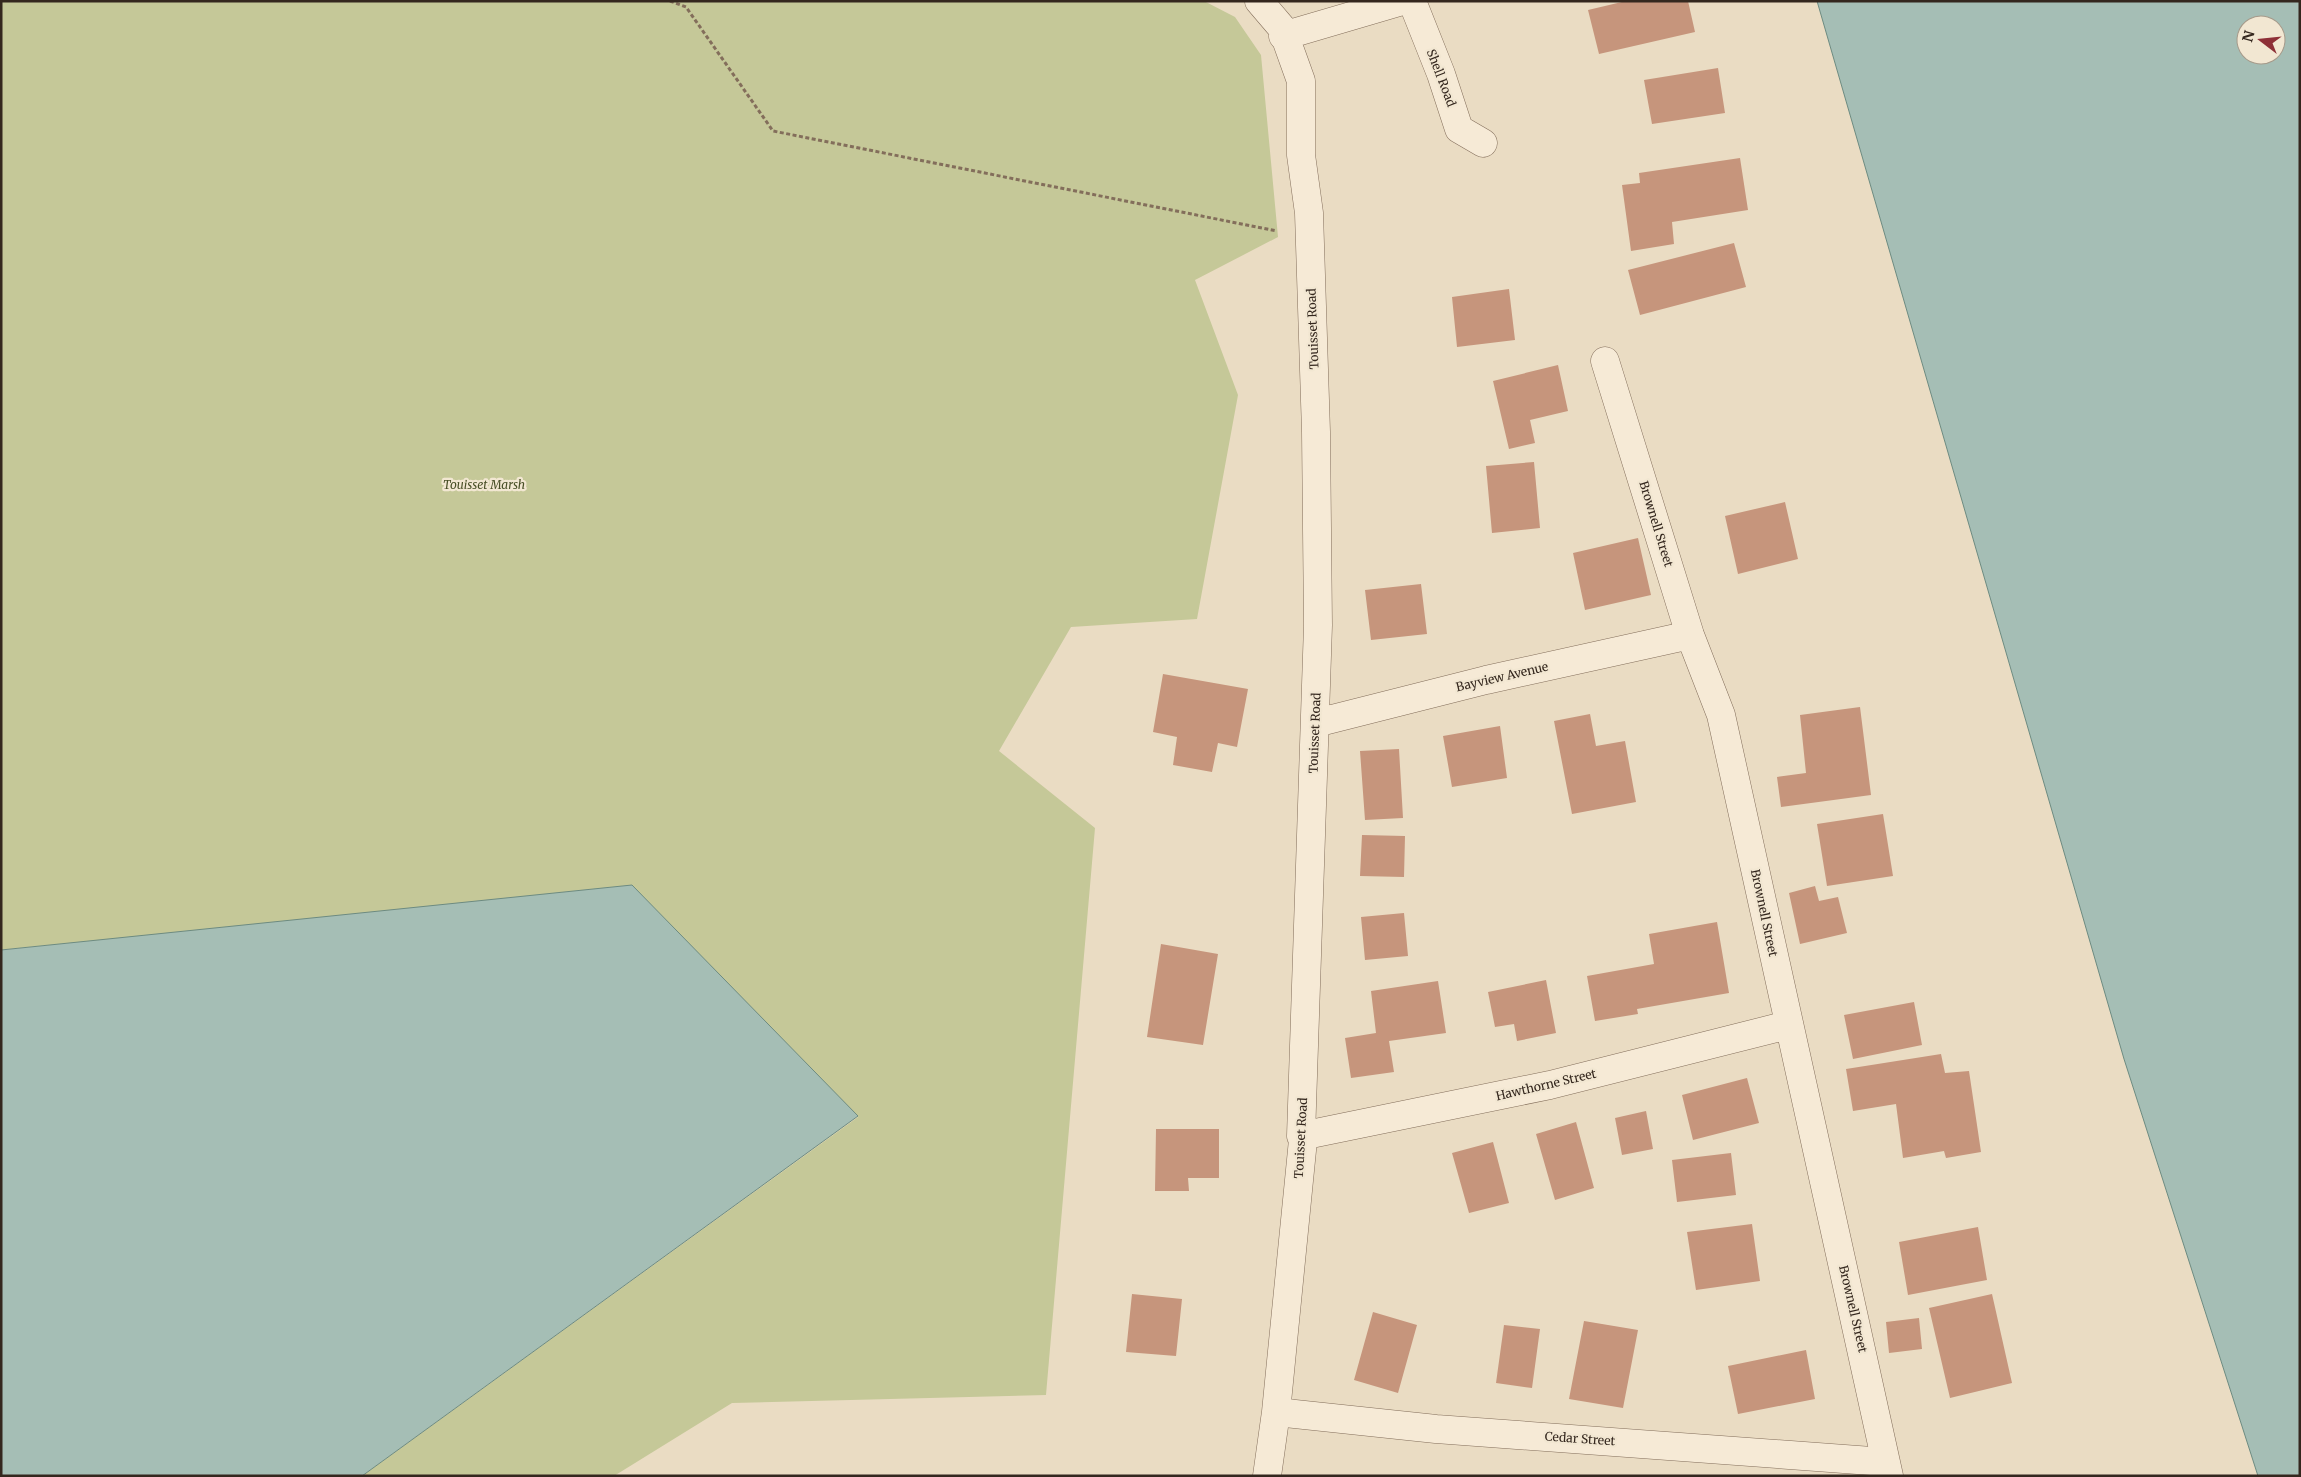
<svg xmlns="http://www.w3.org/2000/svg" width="2301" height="1477" font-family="Merriweather,serif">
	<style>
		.green { fill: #c5c898 }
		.water { fill: #a5beb5; stroke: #6d8b81; fill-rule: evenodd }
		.building { fill: #c6957c }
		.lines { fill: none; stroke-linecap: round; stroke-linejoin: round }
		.minor-casing { stroke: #836e5b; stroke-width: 29 }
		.path { stroke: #836e5b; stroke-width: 3; stroke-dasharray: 4 2.5; stroke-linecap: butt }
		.minor { stroke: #f6ead6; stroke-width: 28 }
		.labels { text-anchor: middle; stroke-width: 4.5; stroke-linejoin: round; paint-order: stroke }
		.street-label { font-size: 12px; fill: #34271e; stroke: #f2e7d2 }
		.park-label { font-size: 12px; font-style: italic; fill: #484f26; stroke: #f2e7d2 }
	</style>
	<rect width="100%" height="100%" fill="#eadcc3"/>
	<path class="green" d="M1,1H1204L1235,17L1261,55L1278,237L1195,280L1238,395L1197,619L1071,627L999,751L1095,828L1046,1395L732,1403L614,1476H362L858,1117L49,945L1,950Z"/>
	<path class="water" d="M1817,1H2300V1476H2258L2124,1059ZM2246,25H2276V55H2246Z
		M632,885L858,1116L362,1476H1V950Z"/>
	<path class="building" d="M1626,1H1688L1695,32L1599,54L1588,10Z
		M1718,68L1725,113L1652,124L1644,80Z
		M1740,158L1748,210L1672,222L1674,244L1631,251L1622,185L1640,183L1639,173Z
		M1734,243L1746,287L1640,315L1628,270Z
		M1509,289L1515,340L1457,347L1452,297Z
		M1558,365L1568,411L1530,420L1535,443L1509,449L1493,381Z
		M1534,462L1540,528L1492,533L1486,466Z
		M1785,502L1798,559L1738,574L1725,516Z
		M1638,538L1651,595L1585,610L1573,553Z
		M1421,584L1427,634L1371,640L1365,590Z
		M1163,674L1248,689L1237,747L1218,743L1212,772L1173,765L1177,737L1153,732Z
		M1860,707L1871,795L1781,807L1777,777L1806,773L1800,715Z
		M1590,714L1596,746L1625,741L1636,802L1572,814L1554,721Z
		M1500,726L1507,778L1452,787L1443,736Z
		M1399,749L1403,818L1365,820L1360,751Z
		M1883,814L1893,876L1827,886L1817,824Z
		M1362,835L1405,836L1404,877L1360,876Z
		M1815,886L1819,901L1838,897L1847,933L1800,944L1789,893Z
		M1404,913L1408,956L1365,960L1361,917Z
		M1717,922L1729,993L1637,1009L1638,1014L1595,1021L1587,976L1654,964L1649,934Z
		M1161,944L1218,954L1203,1045L1147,1037Z
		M1546,980L1556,1033L1517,1041L1514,1024L1495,1027L1488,992Z
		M1438,981L1446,1033L1389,1041L1394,1072L1351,1078L1345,1038L1376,1033L1371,991Z
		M1914,1002L1922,1045L1853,1059L1844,1015Z
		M1941,1054L1945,1073L1969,1071L1981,1152L1946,1158L1944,1151L1903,1158L1896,1104L1853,1111L1846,1069Z
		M1747,1078L1759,1123L1693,1140L1682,1095Z
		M1646,1111L1653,1149L1622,1155L1615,1118Z
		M1576,1122L1594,1188L1555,1200L1536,1134Z
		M1156,1129H1219V1178H1188L1189,1191H1155Z
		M1493,1142L1509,1203L1469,1213L1452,1153Z
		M1731,1153L1736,1195L1677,1202L1672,1160Z
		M1752,1224L1760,1281L1696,1290L1687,1232Z
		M1978,1227L1987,1280L1908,1295L1899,1242Z
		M1132,1294L1182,1299L1176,1356L1126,1352Z
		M1992,1294L2012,1383L1950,1398L1929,1308Z
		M1373,1312L1417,1325L1398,1393L1354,1380Z
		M1919,1318L1922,1349L1889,1353L1886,1322Z
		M1584,1321L1638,1330L1623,1408L1569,1399Z
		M1504,1325L1540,1329L1532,1388L1496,1383Z
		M1806,1350L1815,1399L1738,1414L1728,1366Z"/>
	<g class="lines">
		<defs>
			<path id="minor" d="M1259,1L1282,28L1301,81V155L1309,213L1316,432L1318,625L1301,1136L1303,1140L1276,1412L1267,1476
				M1412,1L1441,74L1459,129L1483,143
				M1283,36L1402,1
				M1605,361L1690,635L1721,715L1889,1476
				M1316,723L1486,680L1690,635
				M1301,1136L1550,1085L1788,1025
				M1276,1412L1436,1429L1885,1462"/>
		</defs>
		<use href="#minor" class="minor-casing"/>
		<path class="path" d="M670,1L686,7L773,131L1277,231"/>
		<use href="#minor" class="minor"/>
	</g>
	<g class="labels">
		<g class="street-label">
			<text transform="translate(1441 78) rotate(69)" y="4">Shell Road</text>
			<text transform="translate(1313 329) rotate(-92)" y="4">Touisset Road</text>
			<text transform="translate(1656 524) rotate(73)" y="4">Brownell Street</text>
			<text transform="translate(1502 677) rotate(-13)" y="4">Bayview Avenue</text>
			<text transform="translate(1315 733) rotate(-88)" y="4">Touisset Road</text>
			<text transform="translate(1764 913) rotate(78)" y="4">Brownell Street</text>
			<text transform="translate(1546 1085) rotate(-13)" y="4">Hawthorne Street</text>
			<text transform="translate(1301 1138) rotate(-87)" y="4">Touisset Road</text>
			<text transform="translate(1853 1309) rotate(77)" y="4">Brownell Street</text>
			<text transform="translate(1580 1439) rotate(4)" y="4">Cedar Street</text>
		</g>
		<g class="park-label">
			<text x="484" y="489">Touisset Marsh</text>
		</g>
	</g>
	<rect width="2301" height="1477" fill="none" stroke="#34271e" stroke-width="5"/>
	<g transform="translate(2261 40) rotate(286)"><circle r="24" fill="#f2e7d2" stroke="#a69a8a"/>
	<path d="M0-4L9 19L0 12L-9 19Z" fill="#8e3037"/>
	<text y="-8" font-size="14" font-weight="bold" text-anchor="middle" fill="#34271e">N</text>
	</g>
</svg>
